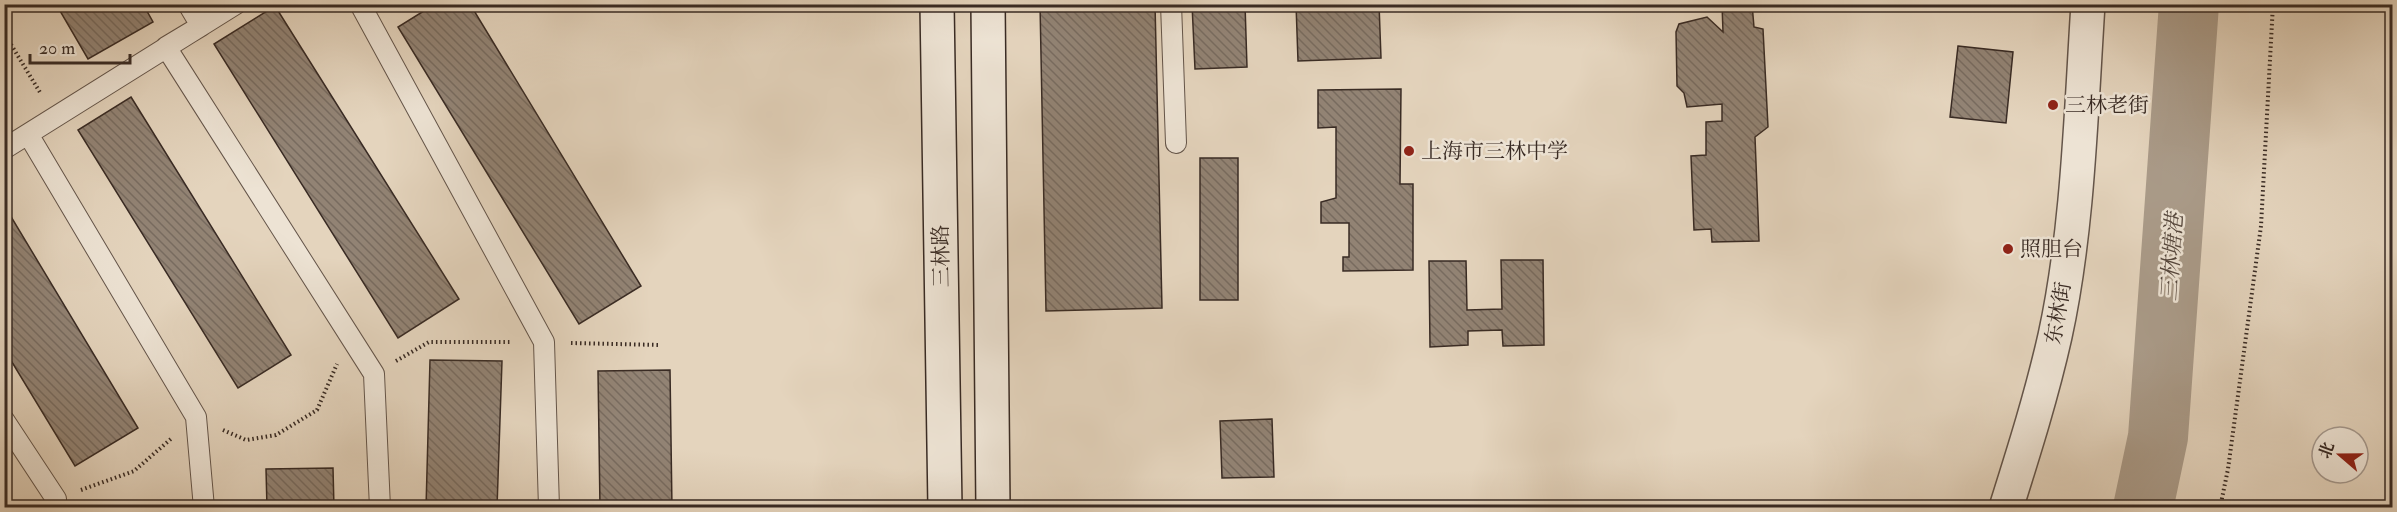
<svg xmlns="http://www.w3.org/2000/svg" width="2397" height="512" font-family="'IM FELL Double Pica','Noto Serif SC',serif">
	<style>
		.lines { fill: none; stroke-linecap: round; stroke-linejoin: round }
		.river { stroke: #aa9b89; stroke-width: 60 }
		.building { fill: url(#building-back-hatch); stroke: #392b24; stroke-width: 1.5 }
		.lane-casing { stroke: #64554a; stroke-width: 22 }
		.street-casing { stroke: #64554a; stroke-width: 36 }
		.secondary-casing { stroke: #392b24; stroke-width: 36 }
		.path { stroke: #392b24; stroke-width: 4; stroke-dasharray: 1.5 3; stroke-linecap: butt }
		.lane { stroke: #ede3d4; stroke-width: 20 }
		.street { stroke: #ede3d4; stroke-width: 33 }
		.secondary { stroke: #ede3d4; stroke-width: 33 }
		.poi-dot { fill: #8f2418; stroke: #ede3d4; stroke-width: 2 }
		.labels { text-anchor: middle; stroke-width: 5; stroke-linejoin: round; paint-order: stroke }
		.poi-label { font-size: 21px; fill: #392b24; stroke: #ede3d4; text-anchor: start }
		.street-label { font-size: 21px; fill: #392b24; stroke: #ede3d4 }
		.water-label { font-size: 22px; font-style: italic; fill: #55473d; stroke: #ede3d4 }
	</style>
	<defs>
		<pattern id="building-back-hatch" width="6" height="6" patternUnits="userSpaceOnUse" patternTransform="scale(1.5)"><rect width="6" height="6" fill="#928374"/><path d="M-1 5l2 2M0 0l6 6M5-1l2 2" fill="none" stroke="#786b5f"/></pattern>
	</defs>
	<rect width="100%" height="100%" fill="#e4d4bd"/>
	<filter id="stains"><feTurbulence type="fractalNoise" baseFrequency=".00333" numOctaves="4"/><feColorMatrix values="0 0 0 0 .2 0 0 0 0 .09 0 0 0 0 .02 0 0 0 .5 -.17"/></filter>
	<radialGradient id="worn" r=".72"><stop offset=".6" stop-color="#630" stop-opacity="0"/><stop offset="1" stop-color="#630" stop-opacity=".3"/></radialGradient>
	<g class="lines">
		<path class="river" d="M2143,508L2158,437L2189,4"/>
	</g>
	<path class="building" d="M56,4H143L153,22L88,59Z
		M435,4H470L641,286L579,324L398,27Z
		M1040,4H1155L1162,308L1046,311Z
		M1192,4H1245L1247,67L1195,69Z
		M1296,4H1379L1381,58L1298,61Z
		M1722,4H1752L1754,27L1763,29L1768,127L1755,137L1759,241L1712,242L1711,229L1694,230L1691,156L1706,155V122L1722,121V104L1687,107L1684,93L1677,86L1676,32L1679,24L1707,17L1723,32Z
		M275,6L459,299L398,338L214,44Z
		M1958,46L2013,52L2006,123L1950,117Z
		M1401,89L1400,184H1413V270L1343,271V257H1349V223H1321V202L1336,198V127L1318,128V90Z
		M131,97L291,355L238,388L78,130Z
		M1200,158H1238V300H1200Z
		M4,205L138,428L75,466L4,349Z
		M1501,260H1543L1544,345L1503,346L1502,330L1468,331V345L1430,347L1429,261H1466L1467,310L1502,309Z
		M430,360L502,361L497,508H426Z
		M670,370L672,508H600L598,371Z
		M1272,419L1274,477L1222,478L1220,421Z
		M333,468L334,508H267L266,469Z"/>
	<g class="lines">
		<defs>
			<path id="lane" d="M188,4L201,26L166,47L374,374L380,508
				M360,4L544,342L549,508
				M1171,4L1176,143
				M28,134L196,417L204,508
				M4,149L236,4
				M4,420L56,499"/>
			<path id="street" d="M2006,508C2024,451 2042,394 2055,336C2078,231 2081,112 2088,4"/>
			<path id="secondary" d="M937,4L945,508
				M988,4L993,508"/>
		</defs>
		<use href="#lane" class="lane-casing"/>
		<use href="#street" class="street-casing"/>
		<use href="#secondary" class="secondary-casing"/>
		<path class="path" d="M4,33L41,94
			M571,343L660,345
			M396,361L429,342H512
			M223,430L246,440L276,435L317,410L337,364
			M81,490L134,471L172,438
			M2220,508L2228,469L2261,226L2273,4"/>
		<use href="#lane" class="lane"/>
		<use href="#street" class="street"/>
		<use href="#secondary" class="secondary"/>
	</g>
	<g class="poi-dot">
		<circle cx="2053" cy="105" r="6"/>
		<circle cx="1409" cy="151" r="6"/>
		<circle cx="2008" cy="249" r="6"/>
	</g>
	<g class="labels">
		<g class="poi-label">
			<text x="2065" y="112">三林老街</text>
			<text x="1421" y="158">上海市三林中学</text>
			<text x="2020" y="256">照胆台</text>
		</g>
		<g class="street-label">
			<text transform="translate(941 256) rotate(-91)" y="7">三林路</text>
			<text transform="translate(2058 313) rotate(-80)" y="7">东林街</text>
		</g>
		<g class="water-label">
			<text transform="translate(2171 257) rotate(-86)" y="8">三林塘港</text>
		</g>
	</g>
	<rect width="2397" height="512" fill="none" stroke="#e4d4bd" stroke-width="24"/>
	<rect x="6" y="6" width="2385" height="500" fill="none" stroke="#392b24" stroke-width="3"/>
	<rect x="12" y="12" width="2373" height="488" fill="none" stroke="#392b24" stroke-width="1.5"/>
	<g transform="translate(2340 455) rotate(290)"><circle r="28" fill="#ede3d4" stroke="#a5998e" stroke-width="1.5"/>
	<path d="M0-4.5L10 22L0 15L-10 22Z" fill="#8f2418"/>
	<text y="-9" font-size="16" font-weight="bold" text-anchor="middle" fill="#392b24">北</text>
	</g>
	<path d="M30 54v9h100v-9" fill="none" stroke="#392b24" stroke-width="3"/>
	<text x="39" y="54" font-size="18" fill="#392b24" stroke="#ede3d4" stroke-width="4.5" paint-order="stroke">20 m</text>
	<rect width="100%" height="100%" filter="url(#stains)"/>
	<rect width="100%" height="100%" fill="url(#worn)"/>
</svg>
